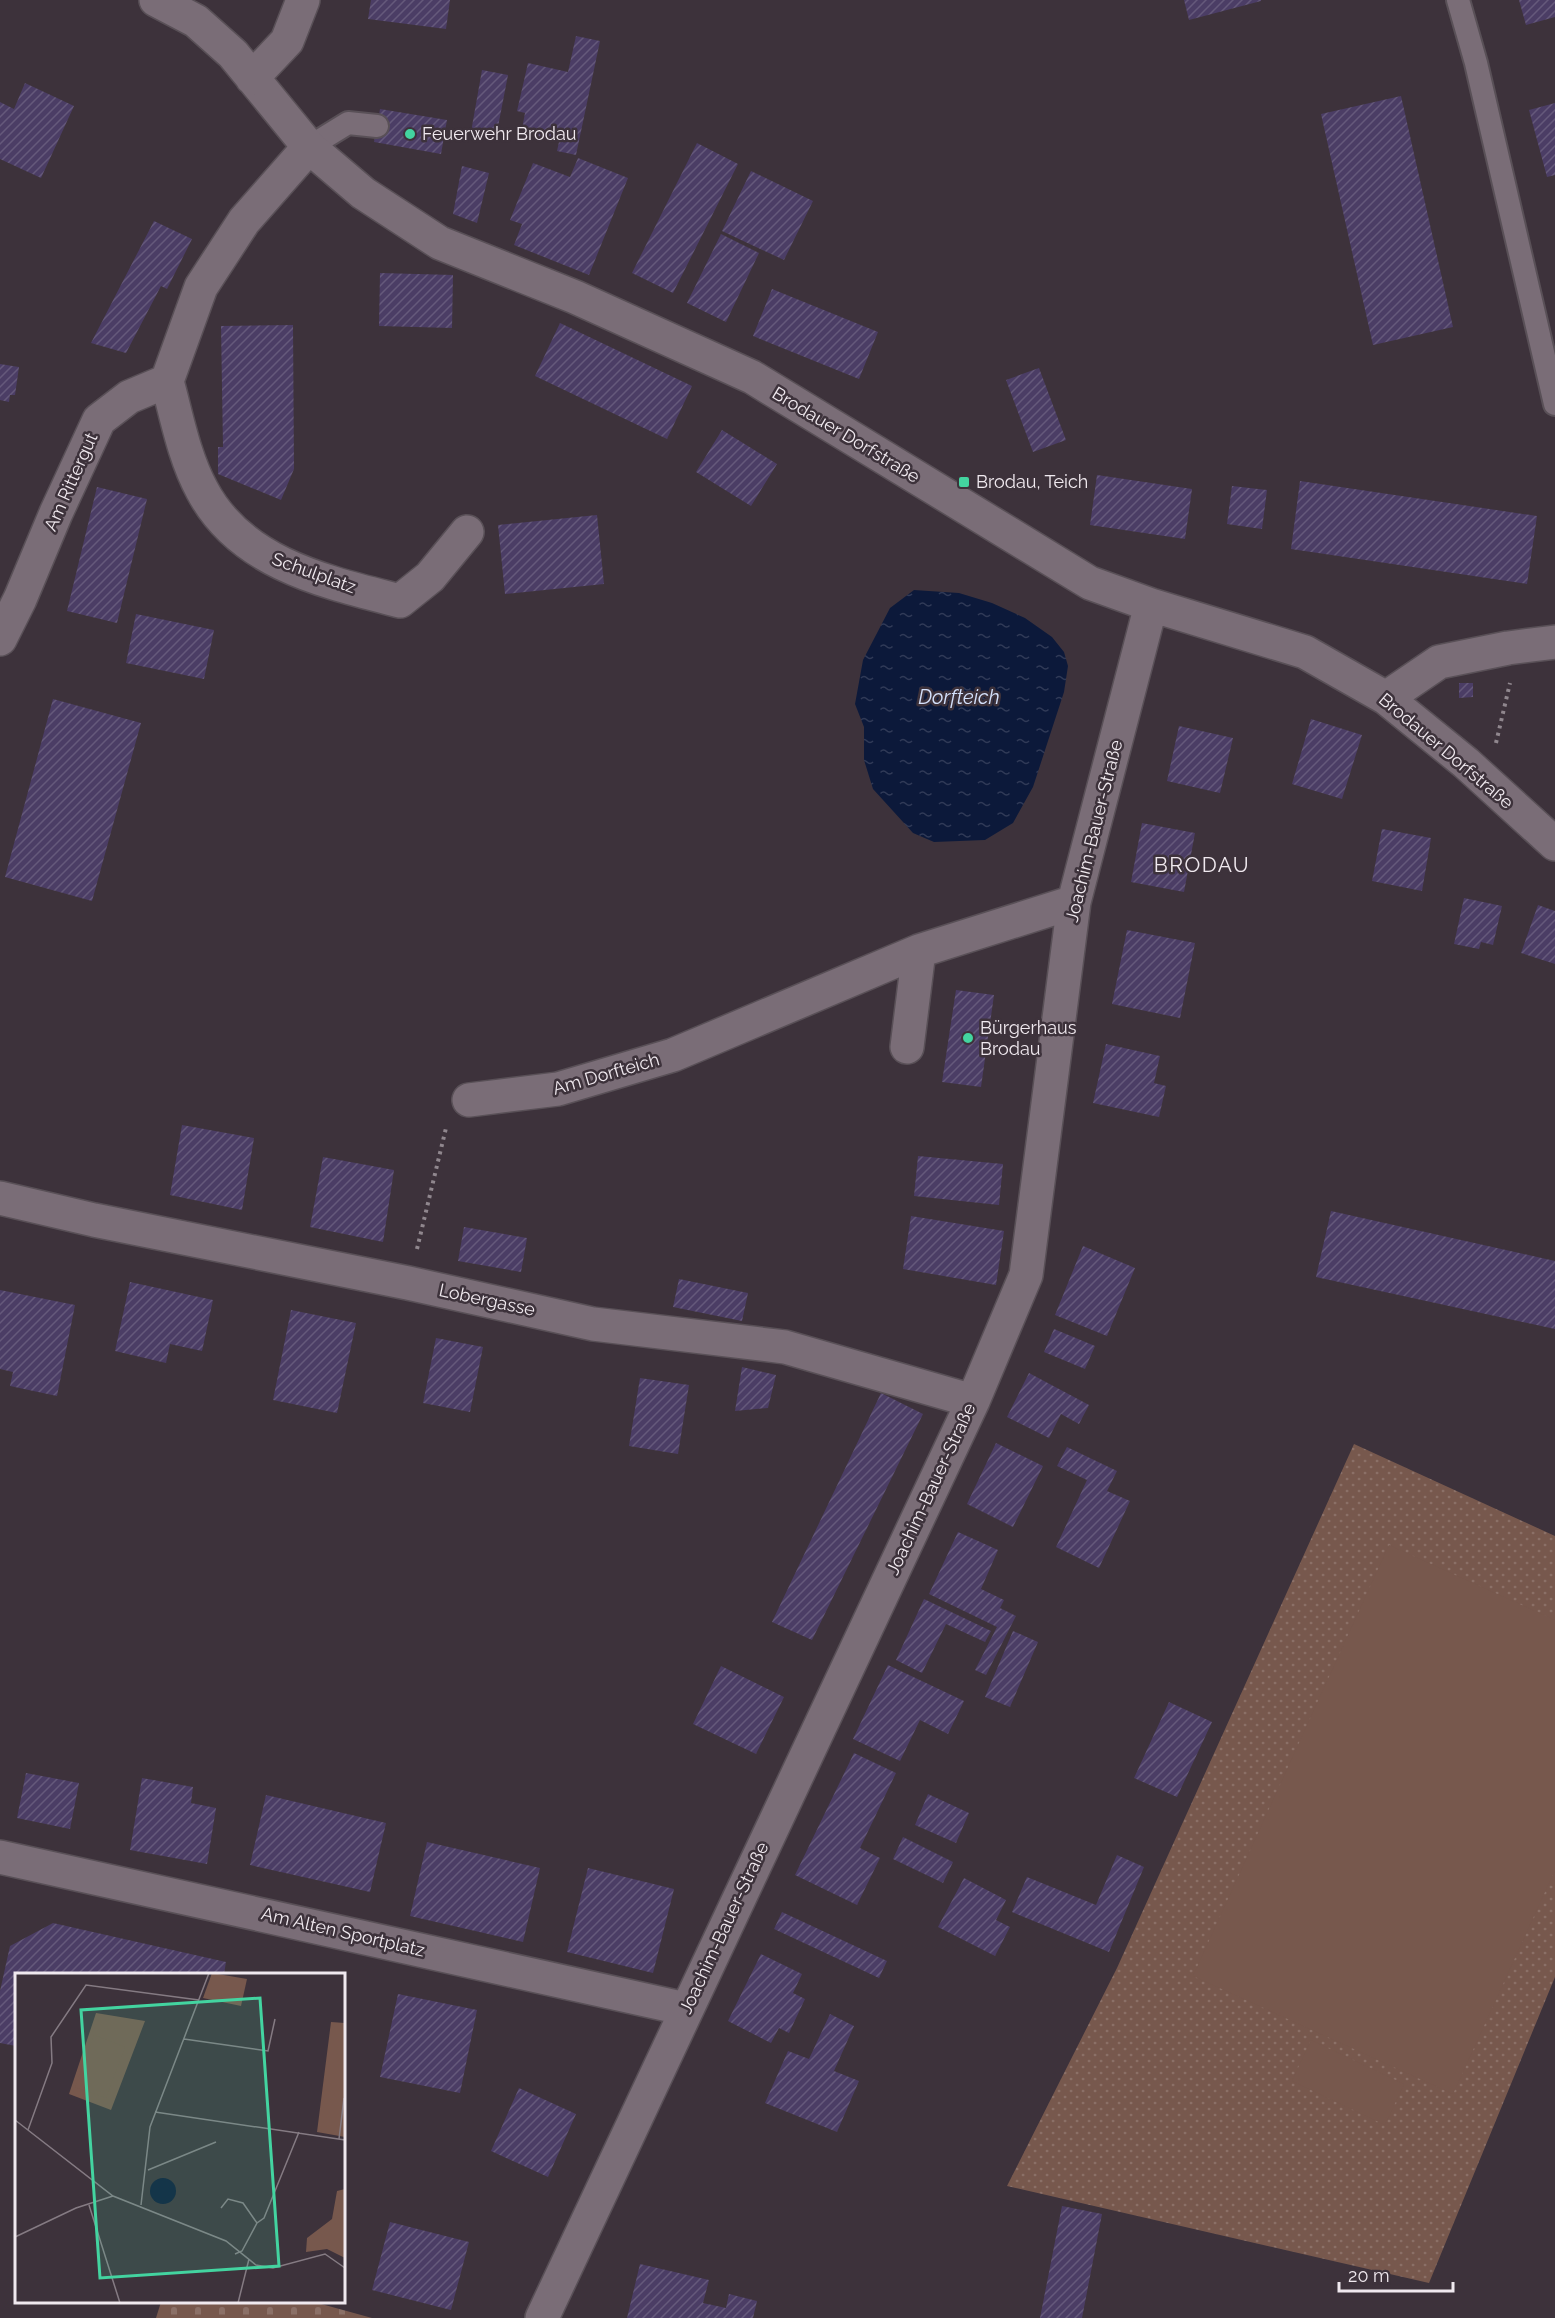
<svg xmlns="http://www.w3.org/2000/svg" width="1555" height="2318" font-family="Raleway,sans-serif">
	<style>
		.grass { fill: url(#grass-dots) }
		.cemetery { fill: url(#cemetery-stones) }
		.garden { fill: #77584d }
		.water { fill: url(#water-ripples) }
		.building { fill: url(#building-hatch) }
		.lines { fill: none; stroke-linecap: round; stroke-linejoin: round }
		.lane-casing { stroke: #595057; stroke-width: 26 }
		.street-casing { stroke: #595057; stroke-width: 36 }
		.path { stroke: #90878e; stroke-width: 4; stroke-dasharray: 3 4.5; stroke-linecap: butt }
		.lane { stroke: #7a6d77; stroke-width: 22 }
		.street { stroke: #7a6d77; stroke-width: 33 }
		.poi-dot { fill: #43d4a0; stroke: #3d323b; stroke-width: 2 }
		.labels { text-anchor: middle; stroke-width: 5; stroke-linejoin: round; paint-order: stroke }
		.poi-label { font-size: 18px; fill: #f0e9ef; stroke: #3d323b; text-anchor: start }
		.street-label { font-size: 18px; fill: #f0e9ef; stroke: #3d323b }
		.water-label { font-size: 20px; font-style: italic; fill: #d4e1fc; stroke: #3d323b }
		.quarter-label { font-size: 21px; letter-spacing: 1.5px; fill: #f0e9ef; stroke: #3d323b }
		.inset-road { fill: none; stroke: #857b83; stroke-width: 1.5 }
		.view { fill: #43d4a0; fill-opacity: 0.15; stroke: #43d4a0; stroke-width: 3 }
		.inset-edge { fill: none; stroke: #f0e9ef; stroke-width: 3 }
	</style>
	<defs>
		<pattern id="grass-dots" width="8" height="8" patternUnits="userSpaceOnUse" patternTransform="scale(1.5)"><rect width="8" height="8" fill="#77584d"/><path d="M2 2h.1M6 6h.1" fill="none" stroke="#8b7067" stroke-width="1.8" stroke-linecap="round"/></pattern>
		<pattern id="cemetery-stones" width="16" height="16" patternUnits="userSpaceOnUse" patternTransform="scale(1.5)"><rect width="16" height="16" fill="#77584d"/><path d="M2 7V4a2 2 0 0 1 4 0v3zM10 15v-3a2 2 0 0 1 4 0v3z" fill="#8b7067"/></pattern>
		<pattern id="water-ripples" width="26" height="14" patternUnits="userSpaceOnUse" patternTransform="scale(1.5)"><rect width="26" height="14" fill="#0c193a"/><path d="M2 4q2-2 4 0t4 0M15 11q2-2 4 0t4 0" fill="none" stroke="#303a57"/></pattern>
		<pattern id="building-hatch" width="6" height="6" patternUnits="userSpaceOnUse" patternTransform="scale(1.5)"><rect width="6" height="6" fill="#4b3d65"/><path d="M-1 1l2-2M0 6l6-6M5 7l2-2" fill="none" stroke="#65597b"/></pattern>
	</defs>
	<rect width="100%" height="100%" fill="#3d323b"/>
	<path class="grass" d="M1354,1444L1555,1536V1977L1429,2283L1007,2186L1117,1968Z"/>
	<path class="cemetery" d="M161,2302H314L372,2318H156Z"/>
	<path class="garden" d="M1389,1545L1555,1620V1870L1453,2094L1193,1976Z
		M1311,2040L1404,2084L1385,2125L1292,2081Z"/>
	<path class="water" d="M914,590L959,593L992,603L1025,618L1052,637L1064,652L1068,666L1064,692L1033,787L1013,823L985,840L934,842L913,833L873,789L864,760V727L855,704L863,660L890,608Z"/>
	<path class="building" d="M371,0H450L446,29L368,19Z
		M1184,0H1261V1L1189,20Z
		M1519,0H1555V17L1526,25Z
		M576,36L600,41L576,155L557,151L559,142L521,134L525,113L517,111L528,63L568,72Z
		M482,70L508,75L496,137L471,132Z
		M25,83L74,106L41,178L0,159V102L14,109Z
		M1401,96L1453,327L1373,345L1321,114Z
		M1555,103V175L1547,177L1529,110Z
		M380,109L447,120L441,154L374,142Z
		M697,143L738,164L673,293L632,273Z
		M578,158L628,178L589,275L514,245L522,224L510,220L533,163L570,177Z
		M462,166L489,173L477,223L453,214Z
		M751,171L813,201L784,260L722,231Z
		M154,221L192,239L167,289L161,286L126,353L91,343Z
		M721,234L759,253L726,322L687,303Z
		M380,273L453,275L452,328L379,326Z
		M772,289L878,332L859,379L753,336Z
		M560,323L692,386L667,439L535,376Z
		M293,325L294,469L281,500L218,474V447H223L221,326Z
		M0,364L19,367L15,395H10L9,402L0,400Z
		M1039,368L1066,440L1033,452L1006,380Z
		M722,430L777,464L751,506L696,472Z
		M1097,475L1192,489L1185,539L1090,525Z
		M1300,481L1537,516L1527,584L1291,549Z
		M1232,486L1267,490L1262,529L1227,524Z
		M97,487L147,499L117,623L67,611Z
		M597,515L604,584L505,594L498,525Z
		M136,614L214,630L204,679L126,663Z
		M1459,683H1473V697L1459,698Z
		M53,699L141,723L92,901L5,877Z
		M1311,719L1362,735L1342,799L1292,784Z
		M1179,726L1233,738L1220,793L1167,781Z
		M1142,823L1195,833L1184,892L1131,882Z
		M1382,829L1431,838L1422,891L1372,881Z
		M1464,898L1502,906L1493,945L1481,942L1479,949L1454,944Z
		M1538,905L1555,911V964L1521,953Z
		M1127,930L1195,943L1180,1018L1112,1004Z
		M956,990L994,995L981,1087L942,1082Z
		M1106,1044L1160,1056L1154,1083L1166,1086L1159,1117L1093,1103Z
		M182,1125L254,1138L242,1210L170,1195Z
		M918,1156L1003,1164L999,1205L914,1196Z
		M323,1157L394,1170L383,1242L310,1227Z
		M1331,1211L1555,1261V1329L1316,1277Z
		M911,1216L1004,1231L996,1285L903,1269Z
		M464,1227L527,1238L521,1272L458,1261Z
		M1083,1246L1135,1268L1107,1336L1055,1315Z
		M679,1279L748,1293L742,1321L673,1307Z
		M130,1282L213,1300L202,1351L170,1344L166,1363L115,1351Z
		M0,1290L75,1305L57,1396L10,1386L13,1372L0,1369Z
		M291,1310L356,1323L337,1413L273,1400Z
		M1054,1329L1095,1346L1085,1369L1044,1352Z
		M436,1338L483,1347L470,1412L423,1403Z
		M742,1367L776,1375L768,1408L735,1411Z
		M1029,1373L1089,1405L1079,1424L1061,1414L1049,1438L1007,1417Z
		M640,1378L689,1385L678,1454L629,1446Z
		M881,1393L923,1414L812,1640L772,1622Z
		M996,1443L1043,1466L1013,1527L967,1504Z
		M1067,1447L1117,1471L1107,1491L1130,1501L1099,1568L1056,1547L1087,1480L1057,1466Z
		M958,1532L998,1550L981,1589L1004,1600L1000,1608L1016,1616L986,1675L975,1670L997,1627L929,1594Z
		M924,1599L991,1631L985,1642L946,1624L922,1673L896,1660Z
		M1013,1631L1038,1642L1010,1707L985,1697Z
		M888,1665L964,1701L948,1734L920,1720L900,1761L853,1739Z
		M721,1666L784,1697L756,1754L693,1724Z
		M1169,1702L1212,1722L1177,1797L1134,1778Z
		M854,1753L896,1773L860,1848L880,1858L857,1905L795,1875Z
		M26,1773L79,1783L70,1829L17,1818Z
		M142,1778L193,1787L191,1803L216,1808L207,1864L130,1850Z
		M928,1794L969,1813L956,1843L915,1825Z
		M266,1795L386,1823L370,1892L250,1865Z
		M903,1837L953,1862L943,1883L893,1859Z
		M427,1842L540,1868L523,1942L410,1916Z
		M1117,1855L1144,1867L1109,1952L1012,1912L1027,1877L1096,1905Z
		M588,1868L674,1889L653,1973L567,1952Z
		M964,1878L1006,1900L996,1920L1010,1927L995,1956L938,1927Z
		M782,1912L887,1961L879,1978L774,1929Z
		M53,1923L226,1962L224,1974H16V2046L0,2043V1991L10,1946Z
		M761,1954L802,1974L793,1993L805,1999L789,2033L779,2028L771,2043L728,2021Z
		M398,1994L477,2010L460,2093L380,2077Z
		M830,2014L854,2026L834,2071L859,2081L837,2132L765,2103L788,2051L809,2059Z
		M519,2088L576,2114L548,2177L491,2151Z
		M1062,2206L1102,2214L1082,2318H1040Z
		M390,2222L469,2242L451,2310L372,2290Z
		M640,2264L709,2280L703,2303L726,2308L729,2294L757,2301L753,2318H627Z"/>
	<g class="lines">
		<defs>
			<path id="lane" d="M1458,0L1476,63L1555,404
				M309,147L348,123L377,126"/>
			<path id="street" d="M156,0L196,21L233,54L309,147L363,193L440,243L575,297L752,377L1090,583L1151,605L1305,652L1386,698L1466,763L1555,844
				M252,78L287,41L303,0
				M167,381C177,418 184,457 202,490C241,564 326,582 400,601L430,577L467,532
				M0,639L20,599L56,513L99,420L129,397L167,381L201,287L244,221L309,147
				M1386,698L1439,662L1508,648L1555,642
				M907,1047L919,951
				M469,1100L558,1089L673,1055L919,951L1074,902
				M0,1198L94,1220L408,1283L593,1324L785,1347L973,1401
				M0,1857L686,2009
				M542,2318L973,1401L1026,1275L1074,902L1151,605"/>
		</defs>
		<use href="#lane" class="lane-casing"/>
		<use href="#street" class="street-casing"/>
		<path class="path" d="M1496,743L1510,683
			M417,1249L446,1128"/>
		<use href="#lane" class="lane"/>
		<use href="#street" class="street"/>
	</g>
	<g class="poi-dot">
		<circle cx="410" cy="134" r="6"/>
		<rect x="958" y="476" width="12" height="12" rx="3"/>
		<circle cx="968" cy="1038" r="6"/>
	</g>
	<g class="labels">
		<g class="poi-label">
			<text x="422" y="140">Feuerwehr Brodau</text>
			<text x="976" y="488">Brodau, Teich</text>
			<text x="980" y="1034">Bürgerhaus<tspan x="980" dy="21">Brodau</tspan></text>
		</g>
		<g class="street-label">
			<text transform="translate(846 435) rotate(31)" y="6">Brodauer Dorfstraße</text>
			<text transform="translate(71 482) rotate(-66)" y="6">Am Rittergut</text>
			<text transform="translate(314 573) rotate(20)" y="6">Schulplatz</text>
			<text transform="translate(1446 751) rotate(40)" y="6">Brodauer Dorfstraße</text>
			<text transform="translate(1094 831) rotate(-76)" y="6">Joachim-Bauer-Straße</text>
			<text transform="translate(606 1074) rotate(-16)" y="6">Am Dorfteich</text>
			<text transform="translate(487 1300) rotate(12)" y="6">Lobergasse</text>
			<text transform="translate(931 1489) rotate(-65)" y="6">Joachim-Bauer-Straße</text>
			<text transform="translate(724 1928) rotate(-65)" y="6">Joachim-Bauer-Straße</text>
			<text transform="translate(343 1932) rotate(13)" y="6">Am Alten Sportplatz</text>
		</g>
		<g class="water-label">
			<text x="959" y="704">Dorfteich</text>
		</g>
		<g class="quarter-label">
			<text x="1202" y="872">BRODAU</text>
		</g>
	</g>
	<g transform="translate(15 1973)">
		<rect width="330" height="330" fill="#3d323b"/>
		<path d="M81,40L130,48L96,137L54,121ZM316,49L330,50V164L302,159Z" fill="#77584d"/>
		<path d="M330,216V285L312,276L291,279L292,265L317,246L322,218Z" fill="#77584d"/>
		<path d="M197,0L232,6L226,33L188,25Z" fill="#77584d"/>
		<path d="M79,62L110,74L91,125L60,114Z" fill="#77584d"/>
		<path d="M135 218a13 13 0 1 1 26 0a13 13 0 1 1-26 0Z" fill="#0c193a"/>
		<path class="inset-road" d="M169,66L253,78L260,46M140,139L330,167M0,147L98,223L211,268L241,292L258,295L310,281L330,295M13,157L37,90L36,64L71,12L184,27M324,166L329,125M133,197L201,169M74,232L105,330M126,232L135,154L194,0M206,235L213,226L228,230L242,250M0,264L61,235L98,223M220,281L227,278L242,250L249,245L284,159M223,330L234,286"/>
		<path class="view" d="M245,25L264,293L85,305L66,37Z"/>
		<rect width="330" height="330" class="inset-edge"/>
	</g>
	<path d="M1339 2282v9h114v-9" fill="none" stroke="#f0e9ef" stroke-width="3"/>
	<text x="1348" y="2282" font-size="18" fill="#f0e9ef" stroke="#3d323b" stroke-width="4.5" paint-order="stroke">20 m</text>
</svg>
